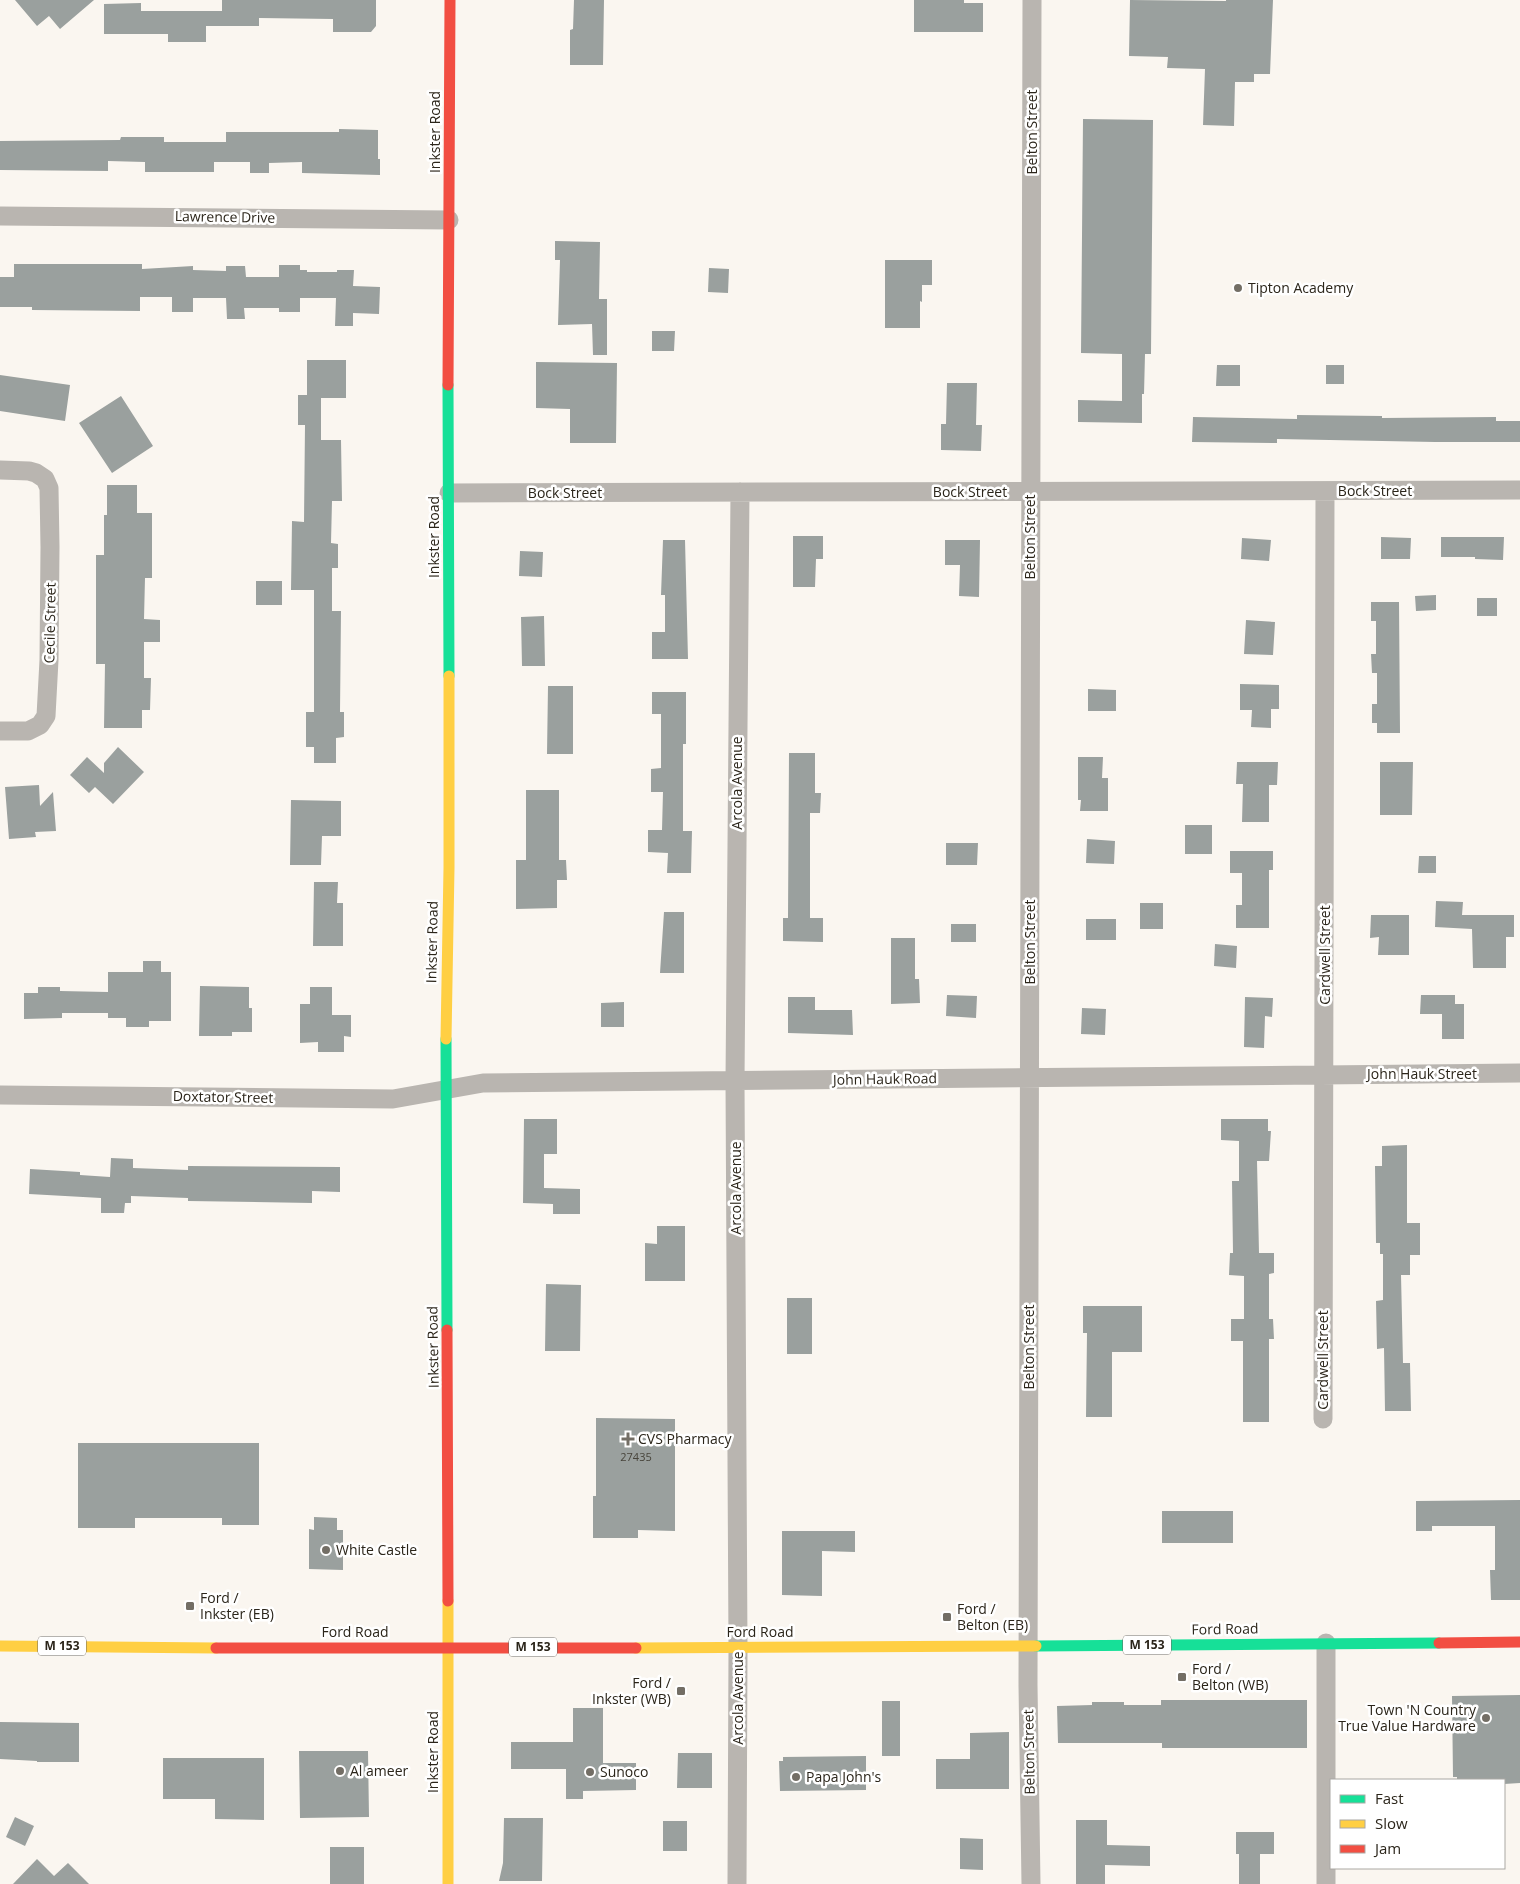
<svg xmlns="http://www.w3.org/2000/svg" width="1520" height="1884" font-family="'Open Sans',sans-serif">
	<style>
		.building { fill: #9aa09e }
		.lines { fill: none; stroke-linecap: round; stroke-linejoin: round }
		.street { stroke: #b9b5b0; stroke-width: 19 }
		.fast { stroke: #16e098; stroke-width: 11 }
		.slow { stroke: #ffcf43; stroke-width: 11 }
		.jam { stroke: #f24e42; stroke-width: 11 }
		.poi-dot { fill: #736e65; stroke: #fff; stroke-width: 2 }
		.labels { text-anchor: middle; stroke-width: 5; stroke-linejoin: round; paint-order: stroke }
		.number-label { font-size: 11px; fill: #47443b }
		.shield { fill: #fff; stroke: #6b665f; stroke-width: 1 }
		.shield-label { font-size: 12px; font-weight: bold; fill: #2b251a }
		.street-label { font-size: 14px; fill: #2b251a; stroke: #fff }
		.poi-label { font-size: 14px; fill: #2b251a; stroke: #fff; text-anchor: start }
	</style>
	<rect width="100%" height="100%" fill="#faf6f0"/>
	<path class="building" d="M15,0H94L60,29L49,16L37,26Z
		M222,0H376V26L371,32H333V19L259,18V26H206V42H168V34H104V4L141,3V11H222Z
		M574,0H604L603,65H570V30L573,29Z
		M914,0H964V3H983V32H914Z
		M1130,0L1226,1V0H1273L1270,74H1254V82H1235L1234,126L1203,125L1205,69L1167,68L1168,57L1129,56Z
		M1083,119L1153,120L1151,354H1145L1144,394H1142V423L1078,422V400L1122,401V354L1081,353Z
		M339,129L378,130V159H380V175L302,173V162L269,163V173H250V162H214V172H145V162L108,161V171L0,170V141L120,140L121,137H164V142H226V132H339Z
		M555,241L600,242L599,299H607V355H593L592,324L558,325L560,260H555Z
		M885,260H932V285H922V302L920,301V328H885Z
		M14,264H142V269L193,266V270L226,271V266H245L246,277H279V265H300V270H307V272H337V270H354L353,286L380,287L379,314L353,313V326H335L336,298H300V312H279V308H244L245,319H227L226,298H193V312H172V297H140V311L32,310V307H0V277H14Z
		M709,268L729,269L728,293L708,292Z
		M652,331H675L674,351H652Z
		M307,360H346V398H321V440H341L342,501H332L331,543L338,544V568H332V611H341L340,712H344V737L336,738V763H314V747H306V712H314V590H291L292,521L304,522L305,425H298V395H307Z
		M536,362L617,363L616,443H570V409L536,408Z
		M1217,365H1240V386H1216Z
		M1326,365H1344V384H1326Z
		M0,375L70,385L65,421L0,411Z
		M947,383H977L976,425H982L981,451L941,450V424H946Z
		M121,396L153,446L112,473L79,423Z
		M1297,415L1382,416V418L1496,417V421H1520V442H1435L1277,439V443L1192,442L1193,417L1297,419Z
		M107,485H137V513H152V578H145L144,619L160,620V642H144V678H151L150,710H142V728H104L105,664H96V555H104V515H107Z
		M793,536H823V559H816L815,587H793Z
		M1381,537L1411,538L1410,559H1381Z
		M1441,537H1504L1503,560L1475,559V557H1441Z
		M1242,538L1271,540L1269,561L1241,559Z
		M663,540H685L688,659H652V632H665V595H661Z
		M945,540H980L979,597L959,596L960,565H945Z
		M520,551L543,552L542,577L519,576Z
		M256,581H282V605H256Z
		M1436,595V610L1416,611L1415,596Z
		M1477,598H1497V616H1477Z
		M1371,602H1399L1400,733H1377V723H1372V704H1377V673H1372L1371,654H1376V621H1371Z
		M544,616L545,666H522L521,617Z
		M1246,620L1275,622L1273,655L1244,654Z
		M1240,684L1279,685V709H1271V728L1251,727L1252,710H1240Z
		M548,686H573V754H547Z
		M1088,689L1116,690V711H1088Z
		M652,692H686V744H683V831H692L691,873H667L668,853L648,852V830H662L663,792H651V769L661,768V714H652Z
		M118,747L144,772L113,804L95,787L89,793L70,775L87,757L104,773V763Z
		M789,753H815V793H821L820,813H810V918H823V942L783,941V918H788Z
		M1078,757H1103L1102,778H1108V811H1080L1081,800H1078Z
		M1237,762H1278L1277,785H1269V822H1242L1243,784H1236Z
		M1380,762H1413L1412,815H1380Z
		M39,785L40,806L53,792L56,831L35,832L36,837L9,839L5,787Z
		M526,790H559V860H566L567,880H557V908L516,909V860H526Z
		M291,800L341,801V836H322L321,865H290Z
		M1185,825H1212V854H1185Z
		M1087,839L1115,841L1114,864L1086,863Z
		M946,843H978L977,865H946Z
		M1230,851H1273V870H1269V928H1236V905H1242V873H1230Z
		M1419,856H1436V873H1418Z
		M314,882H338L337,903H343V946H313Z
		M1436,901L1463,902L1462,915H1514V937H1506V968H1473L1472,929L1435,927Z
		M1140,903H1163V929H1140Z
		M664,912H684V973H660Z
		M1371,915H1409V955H1378L1379,937L1370,938Z
		M1086,919H1116V940H1086Z
		M951,924H976V942H951Z
		M891,938H915V979H919L920,1003L891,1004Z
		M1215,944L1237,946L1236,968L1214,966Z
		M143,961H161V972H171V1021H149V1027H126V1018H108V1013H62V1018L24,1019V993H38V987H60V991L108,992V972H143Z
		M200,986L249,987V1008H252V1032H232V1036H199Z
		M310,987H332V1015H351V1037L344,1036V1052H318V1042L300,1043V1004H310Z
		M947,995L977,996L976,1018L946,1016Z
		M1421,995H1455V1004H1464V1039H1442V1014H1420Z
		M788,997H815V1010H852L853,1035L788,1033Z
		M1245,997L1273,998L1272,1017L1265,1016L1264,1048L1244,1047Z
		M624,1002V1027H601V1003Z
		M1082,1008L1106,1009L1105,1035L1081,1034Z
		M524,1119H557V1154H544V1188L580,1189V1214H553V1204L523,1203Z
		M1221,1119H1268V1131H1271L1269,1161H1257L1259,1253H1274V1273L1269,1274V1319H1273L1274,1339H1269V1422H1243V1341H1231V1319H1244V1276L1229,1275L1230,1253H1233L1232,1181H1239V1141L1221,1140Z
		M1407,1145V1223H1420V1255H1410V1275H1401L1403,1363H1410L1411,1411H1385L1384,1348L1377,1349L1376,1301L1383,1300V1254H1380V1243H1376L1375,1166H1382V1146Z
		M111,1158L133,1159V1168L188,1170V1166L340,1167V1192L312,1191V1203L188,1201V1198L131,1196V1203H125L124,1213H101V1198L29,1194L30,1169L80,1172V1175L110,1177Z
		M657,1226H685V1281H645V1243L657,1244Z
		M546,1284L581,1285L580,1351H545Z
		M787,1298H812V1354H787Z
		M1083,1306H1142V1352H1112V1417H1086L1087,1333H1083Z
		M596,1418L675,1419V1531L638,1530V1538H593V1496H596Z
		M78,1443H259V1525H222V1518H135V1528H78Z
		M1520,1500V1600H1491L1490,1570H1495V1526H1432V1531H1416V1501Z
		M1162,1511H1233V1543H1162Z
		M314,1517L337,1518V1530H343V1570L309,1569V1529L314,1530Z
		M782,1531H855V1552L822,1551V1596L782,1595Z
		M1520,1695V1783L1504,1784V1780H1457V1777H1453L1452,1696Z
		M1161,1700H1307V1748H1162V1743H1058L1057,1706L1092,1705V1702H1124V1705H1161Z
		M882,1701H900V1756H882Z
		M573,1708H603V1763H636V1790L583,1791V1799H566V1769H511V1742H573Z
		M0,1722L79,1723V1762H37V1761L0,1759Z
		M1009,1732V1789H936V1759H970V1733Z
		M299,1751H368L369,1817L300,1818Z
		M678,1753H712V1788H677Z
		M866,1756V1790L780,1791L779,1761H783V1757Z
		M163,1758H264V1820L215,1819V1799H163Z
		M15,1817L34,1826L25,1846L6,1837Z
		M504,1818H543L542,1881H499L503,1863Z
		M1076,1820H1107V1845L1150,1846V1866L1105,1865V1884H1076Z
		M663,1821H687V1851H663Z
		M1236,1832H1274V1854H1260V1884H1239V1854H1236Z
		M960,1838L983,1839V1870L960,1869Z
		M330,1847H364V1884H330Z
		M37,1859L54,1876L68,1863L89,1884H13Z"/>
	<g class="lines">
		<path class="street" d="M0,216L449,220
			M0,470L29,471L36,473L45,479L49,488L50,547L49,660L46,716L40,725L28,731H0
			M449,493L1520,490
			M0,1095L393,1099L483,1083L1520,1073
			M1323,1419L1325,492
			M737,1884L738,1648L735,1081L740,492
			M1031,1884L1028,1685L1032,0
			M1326,1884V1643"/>
		<path class="fast" d="M448,385L449,676
			M446,1039L447,1330
			M1036,1646L1439,1643"/>
		<path class="slow" d="M446,1039L449,868V676
			M448,1601V1884
			M0,1646L216,1648
			M636,1648L1036,1646"/>
		<path class="jam" d="M448,385L450,0
			M447,1330L448,1601
			M1439,1643L1520,1642
			M216,1648H636"/>
	</g>
	<g class="poi-dot">
		<circle cx="1238" cy="288" r="5"/>
		<path d="M625.5 1431.5h5v5h5v5h-5v5h-5v-5h-5v-5h5z"/>
		<circle cx="326" cy="1550" r="5"/>
		<rect x="185" y="1601" width="10" height="10" rx="2.5"/>
		<rect x="942" y="1612" width="10" height="10" rx="2.5"/>
		<rect x="1177" y="1672" width="10" height="10" rx="2.5"/>
		<rect x="676" y="1686" width="10" height="10" rx="2.5"/>
		<circle cx="1486" cy="1718" r="5"/>
		<circle cx="340" cy="1771" r="5"/>
		<circle cx="590" cy="1772" r="5"/>
		<circle cx="796" cy="1777" r="5"/>
	</g>
	<g class="labels">
		<g class="number-label">
			<text x="636" y="1461">27435</text>
		</g>
		<g class="shield">
			<rect x="1123" y="1635.5" width="48" height="19" rx="4"/>
			<rect x="38" y="1636.5" width="48" height="19" rx="4"/>
			<rect x="509" y="1637.5" width="48" height="19" rx="4"/>
		</g>
		<g class="shield-label">
			<text x="1147" y="1649">M 153</text>
			<text x="62" y="1650">M 153</text>
			<text x="533" y="1651">M 153</text>
		</g>
		<g class="street-label">
			<text transform="translate(435 132) rotate(-90)" y="5">Inkster Road</text>
			<text transform="translate(1032 132) rotate(-90)" y="5">Belton Street</text>
			<text transform="translate(225 217) rotate(1)" y="5">Lawrence Drive</text>
			<text x="1375" y="496">Bock Street</text>
			<text x="970" y="497">Bock Street</text>
			<text x="565" y="498">Bock Street</text>
			<text transform="translate(434 537) rotate(-90)" y="5">Inkster Road</text>
			<text transform="translate(1030 537) rotate(-90)" y="5">Belton Street</text>
			<text transform="translate(50 623) rotate(-89)" y="5">Cecile Street</text>
			<text transform="translate(737 783) rotate(-90)" y="5">Arcola Avenue</text>
			<text transform="translate(432 942) rotate(-89)" y="5">Inkster Road</text>
			<text transform="translate(1030 942) rotate(-90)" y="5">Belton Street</text>
			<text transform="translate(1325 955) rotate(-90)" y="5">Cardwell Street</text>
			<text x="1422" y="1079">John Hauk Street</text>
			<text transform="translate(885 1079) rotate(-1)" y="5">John Hauk Road</text>
			<text transform="translate(223 1097) rotate(1)" y="5">Doxtator Street</text>
			<text transform="translate(736 1188) rotate(-90)" y="5">Arcola Avenue</text>
			<text transform="translate(433 1347) rotate(-91)" y="5">Inkster Road</text>
			<text transform="translate(1029 1347) rotate(-90)" y="5">Belton Street</text>
			<text transform="translate(1323 1360) rotate(-90)" y="5">Cardwell Street</text>
			<text transform="translate(1225 1629) rotate(-1)" y="5">Ford Road</text>
			<text x="355" y="1637">Ford Road</text>
			<text x="760" y="1637">Ford Road</text>
			<text transform="translate(738 1698) rotate(-90)" y="5">Arcola Avenue</text>
			<text transform="translate(433 1752) rotate(-90)" y="5">Inkster Road</text>
			<text transform="translate(1029 1752) rotate(-91)" y="5">Belton Street</text>
		</g>
		<g class="poi-label">
			<text x="1248" y="293">Tipton Academy</text>
			<text x="638" y="1444">CVS Pharmacy</text>
			<text x="336" y="1555">White Castle</text>
			<text x="200" y="1603">Ford /<tspan x="200" dy="16">Inkster (EB)</tspan></text>
			<text x="957" y="1614">Ford /<tspan x="957" dy="16">Belton (EB)</tspan></text>
			<text x="1192" y="1674">Ford /<tspan x="1192" dy="16">Belton (WB)</tspan></text>
			<text x="671" y="1688" text-anchor="end">Ford /<tspan x="671" dy="16">Inkster (WB)</tspan></text>
			<text x="1476" y="1715" text-anchor="end">Town 'N Country<tspan x="1476" dy="16">True Value Hardware</tspan></text>
			<text x="350" y="1776">Al ameer</text>
			<text x="600" y="1777">Sunoco</text>
			<text x="806" y="1782">Papa John's</text>
		</g>
	</g>
	<rect x="1330" y="1779" width="175" height="90" fill="#ffffff" stroke="#aaa8a3"/>
	<rect x="1340" y="1795" width="25" height="8" fill="#16e098" stroke="#aaa8a3"/>
	<text x="1375" y="1804" font-size="15" fill="#2b251a">Fast</text>
	<rect x="1340" y="1820" width="25" height="8" fill="#ffcf43" stroke="#aaa8a3"/>
	<text x="1375" y="1829" font-size="15" fill="#2b251a">Slow</text>
	<rect x="1340" y="1845" width="25" height="8" fill="#f24e42" stroke="#aaa8a3"/>
	<text x="1375" y="1854" font-size="15" fill="#2b251a">Jam</text>
</svg>
